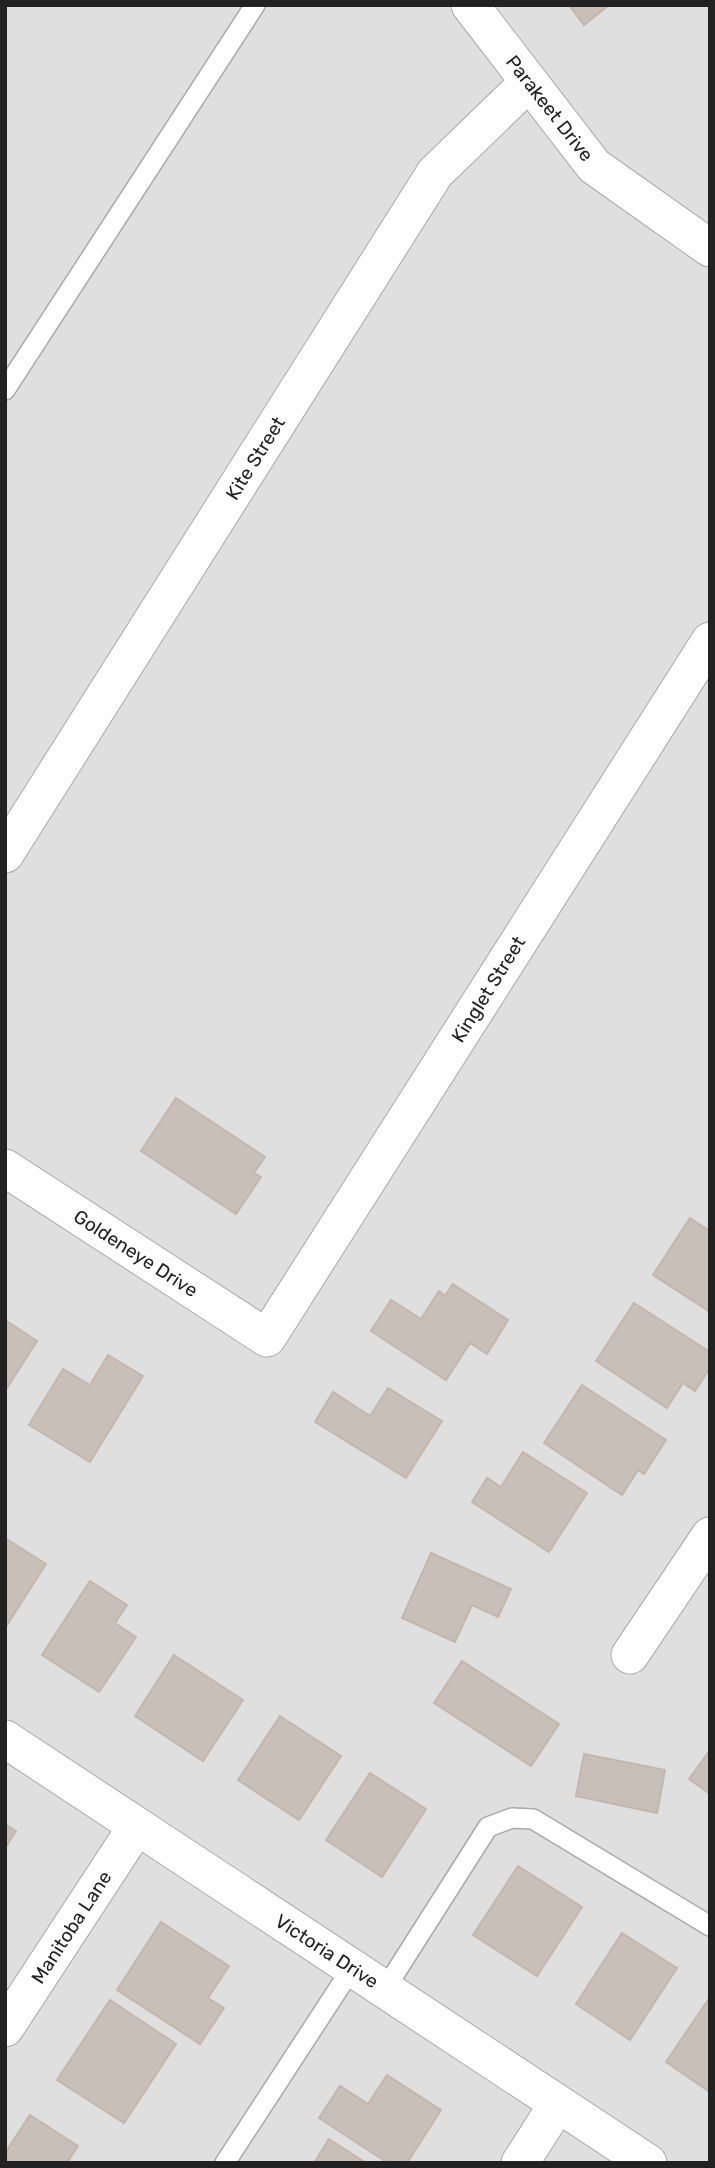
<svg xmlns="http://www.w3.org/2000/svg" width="715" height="2168" font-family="Rubik,sans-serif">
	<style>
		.residential { fill: #e0dfdf }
		.building { fill: #c7bfb8; stroke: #c4b6ab; stroke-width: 2 }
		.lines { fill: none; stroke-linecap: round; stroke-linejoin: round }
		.lane-casing { stroke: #a9a9a9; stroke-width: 22 }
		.street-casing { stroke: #a9a9a9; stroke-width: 39 }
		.lane { stroke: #fff; stroke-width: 19 }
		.street { stroke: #fff; stroke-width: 37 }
		.labels { text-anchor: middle; stroke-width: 6; stroke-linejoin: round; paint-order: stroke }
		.street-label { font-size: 19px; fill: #222; stroke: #fff }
	</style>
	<rect width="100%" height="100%" fill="#f2efe9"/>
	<path class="residential" d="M5,5H710V2163H5Z"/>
	<path class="building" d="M569,5H609L584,25Z
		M176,1098L265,1157L254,1173L261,1177L236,1214L141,1151Z
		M690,1218L710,1231V1312L653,1275Z
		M453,1284L508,1320L487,1354L470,1343L446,1380L371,1331L391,1300L421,1319L439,1291L445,1296Z
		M634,1303L710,1352V1368L695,1391L683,1383L667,1408L596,1361Z
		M5,1320L37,1341L5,1391Z
		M108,1355L143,1376L90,1462L29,1425L63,1369L90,1385Z
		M582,1385L666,1440L644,1474L638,1470L622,1495L544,1443Z
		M388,1388L442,1421L406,1478L315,1422L333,1392L370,1416Z
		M523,1452L587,1493L549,1552L472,1502L487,1478L501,1487Z
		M5,1538L46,1564L5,1628Z
		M431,1553L511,1589L498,1617L472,1605L455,1642L402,1618Z
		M90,1581L127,1605L115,1623L136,1637L99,1692L42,1655Z
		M174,1655L243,1700L203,1761L135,1716Z
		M462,1661L559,1724L531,1766L434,1703Z
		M280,1716L341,1756L299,1820L238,1780Z
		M710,1750V1794L689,1779Z
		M584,1754L665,1770L657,1813L576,1796Z
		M370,1773L426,1809L382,1877L326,1840Z
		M5,1824L16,1831L5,1848Z
		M518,1866L582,1907L537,1976L473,1935Z
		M161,1922L229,1966L208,1998L224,2008L200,2044L117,1990Z
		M622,1933L677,1968L630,2040L576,2004Z
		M710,1997V2092L666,2062Z
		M110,2000L176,2044L124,2123L57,2080Z
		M387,2075L441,2110L407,2163H388L319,2118L340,2086L368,2104Z
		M30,2115L78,2146L67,2163H5V2153Z
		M329,2139L366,2163H314Z"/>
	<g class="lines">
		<defs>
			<path id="lane" d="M5,390L255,5
				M385,1989L488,1827L512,1818L533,1819L710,1926
				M225,2163L352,1968"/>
			<path id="street" d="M470,5L594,166L710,248
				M5,854L435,173L529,82
				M5,1168L267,1338L710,641
				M630,1655L710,1536
				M5,1739L648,2163
				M5,2028L137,1826
				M520,2163L557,2105"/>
		</defs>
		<use href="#lane" class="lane-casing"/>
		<use href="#street" class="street-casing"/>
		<use href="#lane" class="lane"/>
		<use href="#street" class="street"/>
	</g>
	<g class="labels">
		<g class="street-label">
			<text transform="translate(550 108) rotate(52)" y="7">Parakeet Drive</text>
			<text transform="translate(255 458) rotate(-58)" y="7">Kite Street</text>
			<text transform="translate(488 989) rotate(-58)" y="7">Kinglet Street</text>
			<text transform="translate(136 1253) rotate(33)" y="7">Goldeneye Drive</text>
			<text transform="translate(71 1927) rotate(-57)" y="7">Manitoba Lane</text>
			<text transform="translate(327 1951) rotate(33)" y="7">Victoria Drive</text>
		</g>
	</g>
	<rect width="715" height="2168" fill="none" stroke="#222222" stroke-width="14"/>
</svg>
